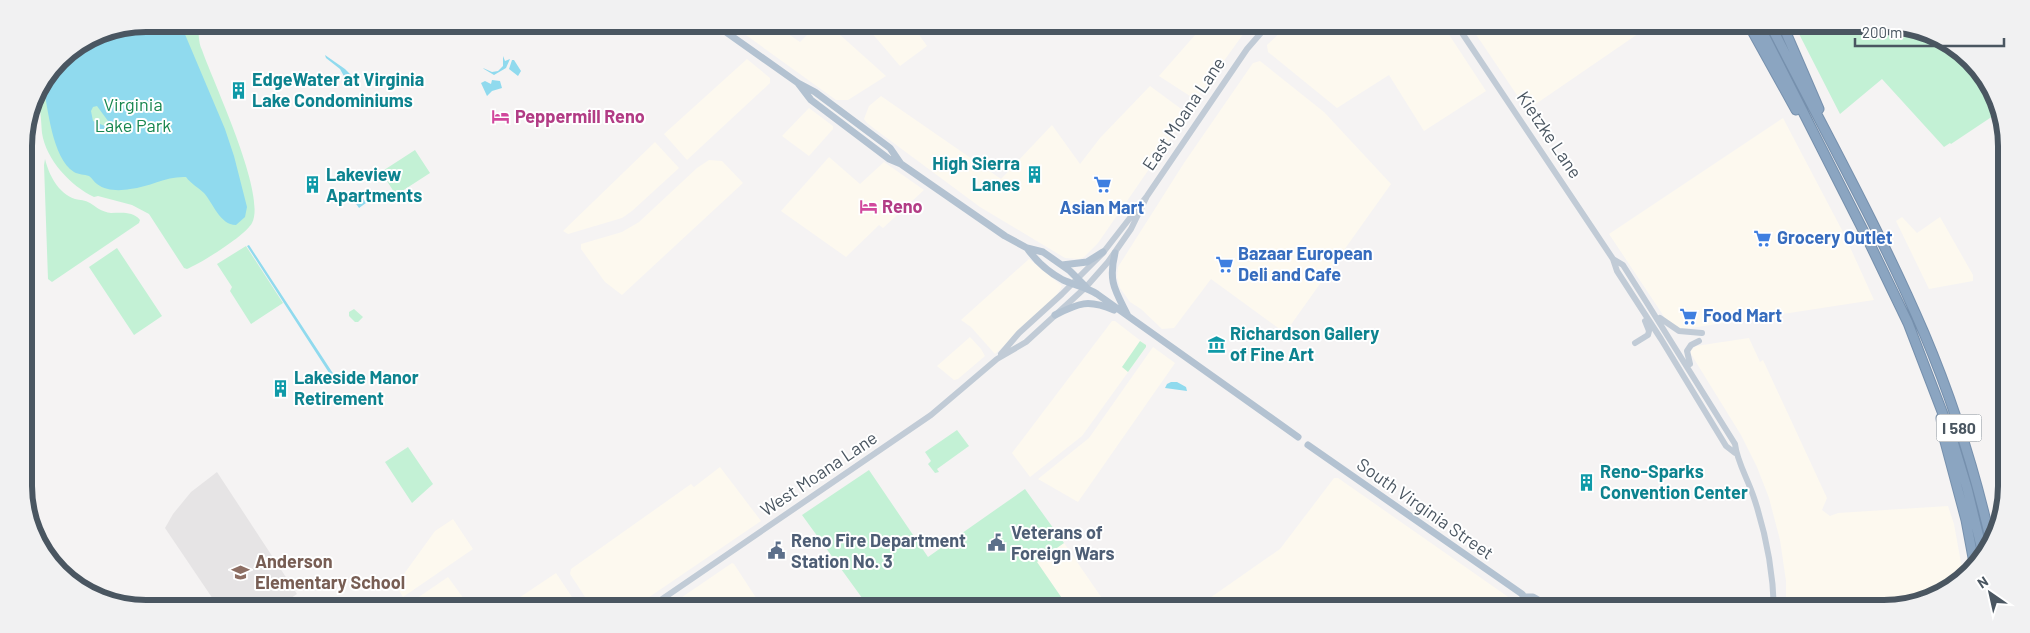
<svg xmlns="http://www.w3.org/2000/svg" width="2030" height="633" font-family="Barlow,sans-serif">
	<style>
		.commercial { fill: #fdf9ef }
		.education { fill: #e6e4e5 }
		.green { fill: #c3f1d5 }
		.water { fill: #90daee; fill-rule: evenodd }
		.lines { fill: none; stroke-linecap: round; stroke-linejoin: round }
		.motorway-casing { stroke: #7690ad; stroke-width: 11 }
		.secondary { stroke: #c1cbd6; stroke-width: 6 }
		.primary { stroke: #b3c2d1; stroke-width: 7 }
		.motorway { stroke: #8ba5c1; stroke-width: 9 }
		.labels { text-anchor: middle; stroke-width: 4; stroke-linejoin: round; paint-order: stroke }
		.shield { fill: #fff; stroke: #808990; stroke-width: 1 }
		.shield-label { font-size: 16px; font-weight: bold; fill: #4a5661 }
		.culture-label { font-size: 18px; font-weight: bold; fill: #0d838f; stroke: #fff; text-anchor: start }
		.park-label { font-size: 18px; fill: #17864f; stroke: #fff }
		.street-label { font-size: 18px; fill: #4a5661; stroke: #fff }
		.hotel-label { font-size: 18px; font-weight: bold; fill: #b23c85; stroke: #fff; text-anchor: start }
		.shop-label { font-size: 18px; font-weight: bold; fill: #366cbe; stroke: #fff; text-anchor: start }
		.service-label { font-size: 18px; font-weight: bold; fill: #4e5e75; stroke: #fff; text-anchor: start }
		.education-label { font-size: 18px; font-weight: bold; fill: #785e54; stroke: #fff; text-anchor: start }
		.rim { fill: none; stroke: #4a5661; stroke-width: 6 }
	</style>
	<rect width="100%" height="100%" fill="#f5f3f3"/>
	<path class="commercial" d="M732,25H775L800,42L817,25H829L886,76L848,100H836Z
		M865,25L913,26L927,46L900,66Z
		M1203,26H1249L1198,97L1193,98L1159,76Z
		M1287,26L1444,27L1486,91L1424,131L1389,75L1337,108L1268,52L1267,45Z
		M1471,27H1648L1527,110Z
		M747,59L770,78V83L687,160L664,134Z
		M1260,61L1324,112L1391,184L1285,333L1211,279L1174,328L1162,329L1141,309L1130,302L1120,288L1117,277L1118,267L1184,163L1253,63Z
		M1150,86L1184,111L1185,117L1098,243L1084,257L1079,259L1065,258L980,207L876,130L867,123L864,119L869,106L881,96L1001,179L1052,125L1080,164L1100,138Z
		M809,108L833,126V129L809,156L782,136Z
		M1783,118L1844,234L1874,300L1684,329L1678,328L1665,318L1609,234Z
		M655,142L679,168L632,211L622,218L568,234L563,231Z
		M829,157L860,184L884,162L924,190L883,228L879,225L846,257L781,211Z
		M709,160L722,161L743,183L622,295L605,282L581,249V244L622,232L639,222L697,168Z
		M1902,217L1917,233L1940,217L1973,275V281L1929,289L1896,221Z
		M1029,259L1062,286L1054,300L995,354L971,327L961,320Z
		M1112,321H1115L1146,345L1144,350L1082,436L1030,477L1012,453Z
		M970,337L981,349L985,356L958,379L954,380L937,366Z
		M1749,338L1760,362L1763,360L1827,498L1822,510L1830,516L1838,513L1948,506L1954,524L1964,579L1930,600L1892,609H1786V581L1780,540L1769,498L1757,467L1741,435L1691,354V350L1696,346Z
		M1153,347L1175,363L1078,502L1038,479L1089,438Z
		M720,467L761,521L636,606H591L570,574L571,569L691,484L694,487Z
		M1334,478H1338L1524,608L1197,607L1280,549Z
		M453,519L473,549L403,597L396,585L435,531Z
		M1064,543L1108,607H1068L1036,561Z
		M732,563L734,564L762,607L669,606Z
		M556,573L578,606H507Z
		M448,577L469,606H409L410,603Z"/>
	<path class="education" d="M217,472L297,594L279,606L217,605L165,528L173,514L191,492Z"/>
	<path class="green" d="M146,24H198C199,32 198,42 202,50C213,82 267,195 252,223C245,236 201,263 187,269L184,268L149,214L132,205L98,196L94,197C71,186 46,160 42,133C41,121 41,107 36,95L60,59L100,33Z
		M1796,28H1915L1976,65L1999,112L1951,144L1950,143L1944,147L1882,79L1840,114Z
		M415,150L430,173L396,195L381,172Z
		M45,159C49,175 58,193 75,199C80,200 85,200 90,203C96,207 102,212 111,213C121,213 133,211 140,220L139,223L52,282L48,279L44,165Z
		M246,246L283,303L251,324L230,291L232,287L217,264Z
		M117,248L162,316L134,335L89,267Z
		M354,309L363,317L358,322H355L349,316V312Z
		M1140,341L1146,345V347L1128,372L1122,367Z
		M957,430L969,446L937,469L939,472L935,473L928,464L931,461L925,452Z
		M408,447L433,484L412,503L385,462Z
		M869,470L928,557L1025,489L1064,543L1037,562L1068,607H877L871,598L865,602L802,515Z"/>
	<path class="water" d="M146,24H184V32L225,129L234,156L247,207L245,217L236,225C220,225 213,203 204,193C198,187 191,184 186,177C166,176 150,187 130,189C120,191 106,191 97,184C94,182 92,178 89,176C84,174 79,175 74,172C52,158 48,108 43,84L60,59L100,33ZM97,106L108,121L105,126L93,121L91,111L93,107Z
		M325,55L345,69L352,76L349,81L346,80L340,69L326,58Z
		M503,56L505,61L510,59L506,68L494,75L484,69L483,68L492,72L498,71L503,66Z
		M512,60H514L521,71L518,76L509,69Z
		M492,80L500,81L502,88L492,91L487,96L481,83L485,81L491,84Z
		M360,193L366,203L359,208L352,198Z
		M249,245L338,381L335,382L247,246Z
		M1171,382H1177L1186,387L1187,391L1165,388L1167,384Z"/>
	<g class="lines">
		<defs>
			<path id="motorway" d="M1750,27L1796,110
				M1760,27L1868,240L1908,323L1951,435L1967,488L1982,550
				M1772,28C1823,128 1879,228 1924,333C1952,399 1974,468 1990,538
				M1784,28L1819,109
				M1941,418L1943,434L1966,520L1974,563"/>
		</defs>
		<use href="#motorway" class="motorway-casing"/>
		<path class="secondary" d="M1458,27L1613,259L1617,271L1661,339L1726,446L1735,453
			M1613,259L1623,265L1647,303L1735,444C1737,462 1748,479 1754,498C1766,534 1773,571 1774,609
			M1660,318L1679,331L1702,333
			M1635,343L1648,335L1649,331L1645,321
			M1001,354L1019,333L1062,294L1102,254L1147,196L1247,49L1267,26
			M1690,364L1687,351L1691,345L1699,341
			M652,606L931,415L997,359L1026,342L1086,287L1108,262L1131,229L1147,196"/>
		<path class="primary" d="M716,25L798,83L815,92L890,148L901,164
			M798,83L811,100L889,159L901,164L1005,236L1027,248L1043,252L1070,271L1086,287
			M1027,248C1036,261 1048,272 1063,280C1074,285 1086,287 1097,294L1298,437
			M1115,253C1108,282 1115,290 1128,316
			M1062,265L1087,262L1103,252
			M1055,315C1079,303 1088,299 1114,310
			M1308,445L1522,594L1528,603L1535,608
			M1525,597H1533L1552,608"/>
		<use href="#motorway" class="motorway"/>
	</g>
	<defs>
		<symbol id="building-bare" viewBox="-9 -9 18 18"><path d="M-4-6H4V6H1V3H-1V6H-4ZM-2.5-4.3h1.7v1.8h-1.7ZM.8-4.3h1.7v1.8H.8ZM-2.5-1h1.7V.8h-1.7ZM.8-1h1.7V.8H.8Z" fill="#0f9aa8" stroke="#fff" stroke-width="2.5" paint-order="stroke"/></symbol>
		<symbol id="hotel-bare" viewBox="-9 -9 18 18"><path d="M-6-4.5h1.5V1H6V5H4.5V3h-9V5H-6ZM-4 0a1.8 1.8 0 1 1 3.6 0ZM.5 0V-2.5h3Q6-2.5 6 0Z" fill="#d1479c" stroke="#fff" stroke-width="2.5" paint-order="stroke"/></symbol>
		<symbol id="supermarket-bare" viewBox="-9 -9 18 18"><path d="M-6-5.5h2.5l.6 2H6L4.5 2H-2.5L-4.4-4H-6ZM-1.5 3.2a1.3 1.3 0 1 0 .1 0ZM3 3.2a1.3 1.3 0 1 0 .1 0Z" fill="#3f7fe0" stroke="#fff" stroke-width="2.5" paint-order="stroke"/></symbol>
		<symbol id="museum-bare" viewBox="-9 -9 18 18"><path d="M0-6L6-3V-2H-6V-3ZM-5-1h2V3h-2ZM-1-1h2V3h-2ZM3-1h2V3H3ZM-6 4H6V6H-6Z" fill="#0f9aa8" stroke="#fff" stroke-width="2.5" paint-order="stroke"/></symbol>
		<symbol id="civic-bare" viewBox="-9 -9 18 18"><path d="M-.6-6.5H3V-4.5H.6V-3L4-1V1h2V6H-6V1h2V-1L-.6-3ZM-1.2 2.5V6h2.4V2.5Z" fill="#5c6f8a" stroke="#fff" stroke-width="2.5" paint-order="stroke"/></symbol>
		<symbol id="school-bare" viewBox="-9 -9 18 18"><path d="M0-5L7-2L0 1L-7-2ZM-4 1L0 2.5L4 1V4Q0 6-4 4Z" fill="#8d6e63" stroke="#fff" stroke-width="2.5" paint-order="stroke"/></symbol>
	</defs>
	<g fill-rule="evenodd">
		<use href="#building-bare" x="226" y="78" width="25" height="25"/>
		<use href="#hotel-bare" x="488" y="104" width="25" height="25"/>
		<use href="#building-bare" x="1022" y="162" width="25" height="25"/>
		<use href="#building-bare" x="300" y="172" width="25" height="25"/>
		<use href="#supermarket-bare" x="1090" y="172" width="25" height="25"/>
		<use href="#hotel-bare" x="856" y="194" width="25" height="25"/>
		<use href="#supermarket-bare" x="1750" y="226" width="25" height="25"/>
		<use href="#supermarket-bare" x="1212" y="252" width="25" height="25"/>
		<use href="#supermarket-bare" x="1676" y="304" width="25" height="25"/>
		<use href="#museum-bare" x="1204" y="332" width="25" height="25"/>
		<use href="#building-bare" x="268" y="376" width="25" height="25"/>
		<use href="#building-bare" x="1574" y="470" width="25" height="25"/>
		<use href="#civic-bare" x="984" y="530" width="25" height="25"/>
		<use href="#civic-bare" x="764" y="538" width="25" height="25"/>
		<use href="#school-bare" x="228" y="560" width="25" height="25"/>
	</g>
	<g class="labels">
		<rect class="shield" x="1936.5" y="414.5" width="45" height="27" rx="4"/>
		<g class="shield-label">
			<text x="1959" y="434">I 580</text>
		</g>
		<g class="culture-label">
			<text x="252" y="86">EdgeWater at Virginia<tspan x="252" dy="21">Lake Condominiums</tspan></text>
			<text x="1020" y="170" text-anchor="end">High Sierra<tspan x="1020" dy="21">Lanes</tspan></text>
			<text x="326" y="181">Lakeview<tspan x="326" dy="21">Apartments</tspan></text>
			<text x="1230" y="340">Richardson Gallery<tspan x="1230" dy="21">of Fine Art</tspan></text>
			<text x="294" y="384">Lakeside Manor<tspan x="294" dy="21">Retirement</tspan></text>
			<text x="1600" y="478">Reno-Sparks<tspan x="1600" dy="21">Convention Center</tspan></text>
		</g>
		<g class="park-label">
			<text x="133" y="111">Virginia<tspan x="133" dy="21">Lake Park</tspan></text>
		</g>
		<g class="street-label">
			<text transform="translate(1184 114) rotate(-56)" y="6">East Moana Lane</text>
			<text transform="translate(1549 135) rotate(56)" y="6">Kietzke Lane</text>
			<text transform="translate(819 474) rotate(-34)" y="6">West Moana Lane</text>
			<text transform="translate(1425 509) rotate(35)" y="6">South Virginia Street</text>
		</g>
		<g class="hotel-label">
			<text x="515" y="123">Peppermill Reno</text>
			<text x="882" y="213">Reno</text>
		</g>
		<g class="shop-label">
			<text x="1102" y="214" text-anchor="middle">Asian Mart</text>
			<text x="1777" y="244">Grocery Outlet</text>
			<text x="1238" y="260">Bazaar European<tspan x="1238" dy="21">Deli and Cafe</tspan></text>
			<text x="1703" y="322">Food Mart</text>
		</g>
		<g class="service-label">
			<text x="1011" y="539">Veterans of<tspan x="1011" dy="21">Foreign Wars</tspan></text>
			<text x="791" y="547">Reno Fire Department<tspan x="791" dy="21">Station No. 3</tspan></text>
		</g>
		<g class="education-label">
			<text x="255" y="568">Anderson<tspan x="255" dy="21">Elementary School</tspan></text>
		</g>
	</g>
	<path d="M0 0H2030V633H0ZM146 32H1884A114 114 0 0 1 1998 146V486A114 114 0 0 1 1884 600H146A114 114 0 0 1 32 486V146A114 114 0 0 1 146 32Z" fill="#f1f1f2" fill-rule="evenodd"/>
	<path class="rim" d="M146 32H1884A114 114 0 0 1 1998 146V486A114 114 0 0 1 1884 600H146A114 114 0 0 1 32 486V146A114 114 0 0 1 146 32Z"/>
	<g transform="translate(1990 593) rotate(326)" stroke="#ffffff" stroke-width="4" paint-order="stroke">
	<path d="M0-4L9 19L0 12L-9 19Z" fill="#4a5661"/>
	<text y="-8" font-size="14" font-weight="bold" text-anchor="middle" fill="#4a5661">N</text>
	</g>
	<path d="M1855 38v8h149v-8" fill="none" stroke="#4a5661" stroke-width="2.5"/>
	<text x="1862" y="38" font-size="15" fill="#4a5661" stroke="#ffffff" stroke-width="4" paint-order="stroke">200 m</text>
</svg>
